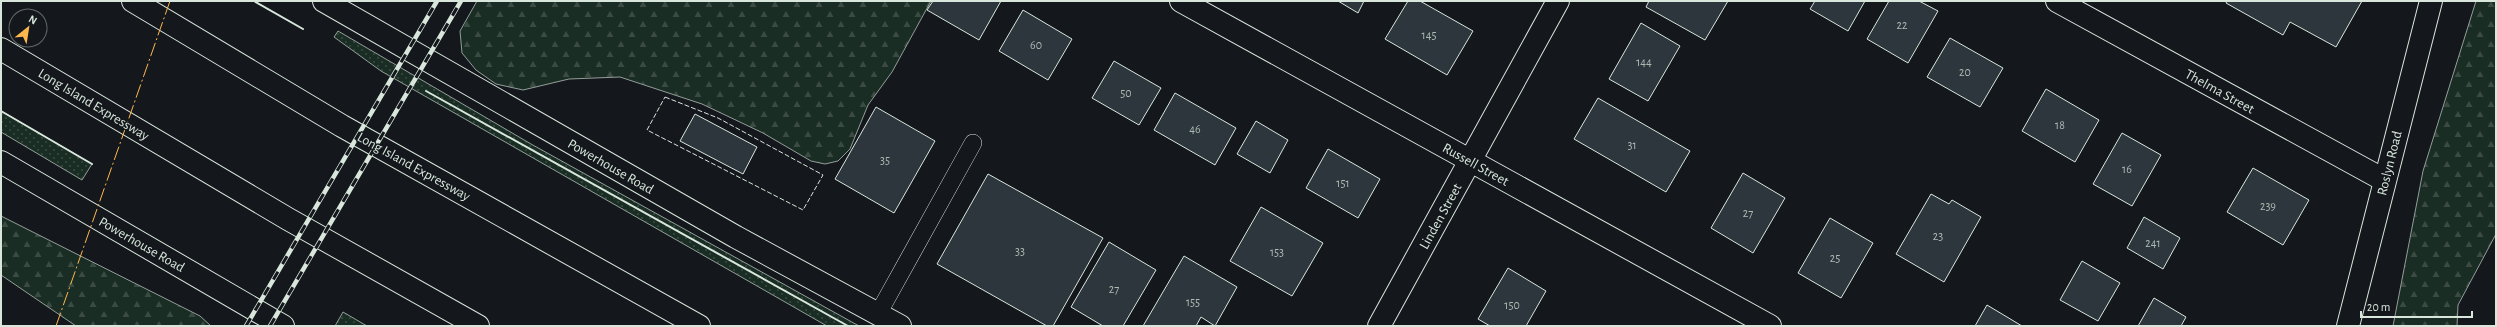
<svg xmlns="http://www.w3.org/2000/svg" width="2497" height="327" font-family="'Alegreya Sans',sans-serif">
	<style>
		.grass { fill: url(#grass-dots); stroke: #939e99 }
		.forest { fill: url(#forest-firs); stroke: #939e99 }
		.building { fill: #2c363c; stroke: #d8e6dc }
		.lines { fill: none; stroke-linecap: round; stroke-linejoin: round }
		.lane-casing { stroke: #d8e6dc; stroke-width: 18 }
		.street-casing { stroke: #d8e6dc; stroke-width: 24 }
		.secondary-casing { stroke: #d8e6dc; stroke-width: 24 }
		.highway-casing { stroke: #d8e6dc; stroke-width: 24 }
		.lane { stroke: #14181c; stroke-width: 17 }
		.street { stroke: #14181c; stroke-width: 22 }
		.secondary { stroke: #14181c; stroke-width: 22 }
		.highway { stroke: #14181c; stroke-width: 22 }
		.rail-casing { stroke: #d8e6dc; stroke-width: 4.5 }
		.rail { stroke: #14181c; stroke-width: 3; stroke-dasharray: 9; stroke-linecap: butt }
		.fence { stroke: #d8e6dc; stroke-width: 1; stroke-dasharray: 5 2; stroke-linecap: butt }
		.wall { stroke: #d8e6dc; stroke-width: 2 }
		.power { stroke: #ffb74d; stroke-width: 1; stroke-dasharray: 14 3 2 3; stroke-linecap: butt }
		.labels { text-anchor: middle; stroke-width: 3; stroke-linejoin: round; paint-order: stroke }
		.number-label { font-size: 12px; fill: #adbab4 }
		.street-label { font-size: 14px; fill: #d8e6dc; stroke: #14181c }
	</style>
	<defs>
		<pattern id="grass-dots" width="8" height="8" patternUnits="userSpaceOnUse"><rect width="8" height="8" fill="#1a2d24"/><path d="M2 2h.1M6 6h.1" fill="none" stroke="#3b4b43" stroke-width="1.8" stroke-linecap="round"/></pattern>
		<pattern id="forest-firs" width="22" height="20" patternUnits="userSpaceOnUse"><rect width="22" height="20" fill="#1a2d24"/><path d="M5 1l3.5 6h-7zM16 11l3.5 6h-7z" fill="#3b4b43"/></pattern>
	</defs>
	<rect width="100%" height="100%" fill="#14181c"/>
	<path class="grass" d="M338,31L531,144L859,326H827L381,71L334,37Z
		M1,111L92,164L82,180L1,132Z
		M343,312L367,326H335Z"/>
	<path class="forest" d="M477,1H931L892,72L868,105L850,149L838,161L825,164L811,161L763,133L702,104L620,77L569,79L523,90L496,84L476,70L462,53L460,31Z
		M2476,1H2496V234L2458,305L2457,326H2393L2423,171Z
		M1,216L200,316L211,326H76L1,275Z"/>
	<path class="building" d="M933,1H1001L979,40L927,10Z
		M1338,1H1364L1358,13Z
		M1408,1H1420L1473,31L1447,75L1385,39Z
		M1649,1H1728L1705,40L1646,7Z
		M1815,1H1865L1848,31L1810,9Z
		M1889,1H1919L1938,11L1908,63L1867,39Z
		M2227,1H2362L2336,47L2290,22L2283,35L2226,3Z
		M1023,10L1072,39L1048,80L999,51Z
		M1641,23L1680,46L1648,101L1609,79Z
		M1950,38L2003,68L1980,107L1927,77Z
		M1114,61L1161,88L1139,125L1092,98Z
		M2046,89L2099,120L2075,162L2022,131Z
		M1175,93L1236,128L1215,165L1154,130Z
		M1598,98L1690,151L1666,192L1574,139Z
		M876,107L935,141L894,213L835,179Z
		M695,114L757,147L743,174L680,141Z
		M1256,121L1288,140L1270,173L1237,154Z
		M2122,133L2161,155L2132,206L2093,184Z
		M1328,149L1380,179L1358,218L1306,188Z
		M2253,168L2309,200L2283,245L2227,212Z
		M1743,173L1785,198L1753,253L1711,228Z
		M988,174L1103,238L1053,326H1047L937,264Z
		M1931,194L1949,204L1952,200L1981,217L1944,282L1896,254Z
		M1261,207L1323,243L1292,296L1230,261Z
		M2144,217L2180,238L2163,269L2127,248Z
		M1830,218L1873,243L1841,298L1798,273Z
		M1109,242L1156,270L1123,326H1103L1071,307Z
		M1184,256L1237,287L1215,326L1201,317L1196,326H1143Z
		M2082,261L2120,283L2098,321L2060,300Z
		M1508,268L1546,291L1526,326H1490L1478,319Z
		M2154,298L2186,317L2181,326H2138Z
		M1987,305L2022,326H1975Z"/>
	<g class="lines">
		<defs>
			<path id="lane" d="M878,314L973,143"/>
			<path id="street" d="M1181,1L1770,326
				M2057,1L2384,180
				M1379,326L1558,1"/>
			<path id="secondary" d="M324,1L736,237L900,326
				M1,162L283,326
				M2348,326L2431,1"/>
			<path id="highway" d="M133,1L342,126L699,326
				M1,49L288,219L478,326"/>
		</defs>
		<use href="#lane" class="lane-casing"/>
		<use href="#street" class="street-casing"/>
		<use href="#secondary" class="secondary-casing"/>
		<use href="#highway" class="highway-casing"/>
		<use href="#lane" class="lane"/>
		<use href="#street" class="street"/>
		<use href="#secondary" class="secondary"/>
		<use href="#highway" class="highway"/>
		<defs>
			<path id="rail" d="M246,326L437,1
				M270,326L461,1"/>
		</defs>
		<use href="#rail" class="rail-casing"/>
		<use href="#rail" class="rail"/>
		<path class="fence" d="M665,97L718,118L823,175L803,210L647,130Z"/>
		<path class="wall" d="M254,1L303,29
			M426,91L848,326
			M1,111L92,164"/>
		<path class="power" d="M56,326L170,1"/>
	</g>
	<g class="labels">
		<g class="number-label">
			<text x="1902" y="29">22</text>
			<text x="1429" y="39">145</text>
			<text x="1036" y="49">60</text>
			<text x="1644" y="66">144</text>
			<text x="1965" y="76">20</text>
			<text x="1126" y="97">50</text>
			<text x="2060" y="129">18</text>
			<text x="1195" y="133">46</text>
			<text x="1632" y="149">31</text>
			<text x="885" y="164">35</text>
			<text x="2127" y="173">16</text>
			<text x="1343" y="187">151</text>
			<text x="2268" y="210">239</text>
			<text x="1748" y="217">27</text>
			<text x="1938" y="240">23</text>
			<text x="2153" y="247">241</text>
			<text x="1020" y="255">33</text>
			<text x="1277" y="256">153</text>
			<text x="1835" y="262">25</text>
			<text x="1114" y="293">27</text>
			<text x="1193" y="306">155</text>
			<text x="1512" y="309">150</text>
		</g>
		<g class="street-label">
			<text transform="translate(2220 91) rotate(29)" y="5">Thelma Street</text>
			<text transform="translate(94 104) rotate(31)" y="5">Long Island Expressway</text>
			<text transform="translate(2389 163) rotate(-76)" y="5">Roslyn Road</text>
			<text transform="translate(1476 164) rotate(29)" y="5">Russell Street</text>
			<text transform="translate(414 166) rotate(29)" y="5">Long Island Expressway</text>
			<text transform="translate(611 166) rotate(30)" y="5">Powerhouse Road</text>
			<text transform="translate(1440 216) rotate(-61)" y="5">Linden Street</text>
			<text transform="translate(142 244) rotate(30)" y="5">Powerhouse Road</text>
		</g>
	</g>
	<rect width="2497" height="327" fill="none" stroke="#d8e6dc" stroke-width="4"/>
	<g transform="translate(28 28) rotate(30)"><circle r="19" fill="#14181c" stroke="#626a69"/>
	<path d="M0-3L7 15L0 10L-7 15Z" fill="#ffb74d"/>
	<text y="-6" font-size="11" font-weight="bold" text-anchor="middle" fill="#d8e6dc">N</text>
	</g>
	<path d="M2361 311v6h111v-6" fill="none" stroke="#d8e6dc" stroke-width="2"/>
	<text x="2367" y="311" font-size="12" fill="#d8e6dc" stroke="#14181c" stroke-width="3" paint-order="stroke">20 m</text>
</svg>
